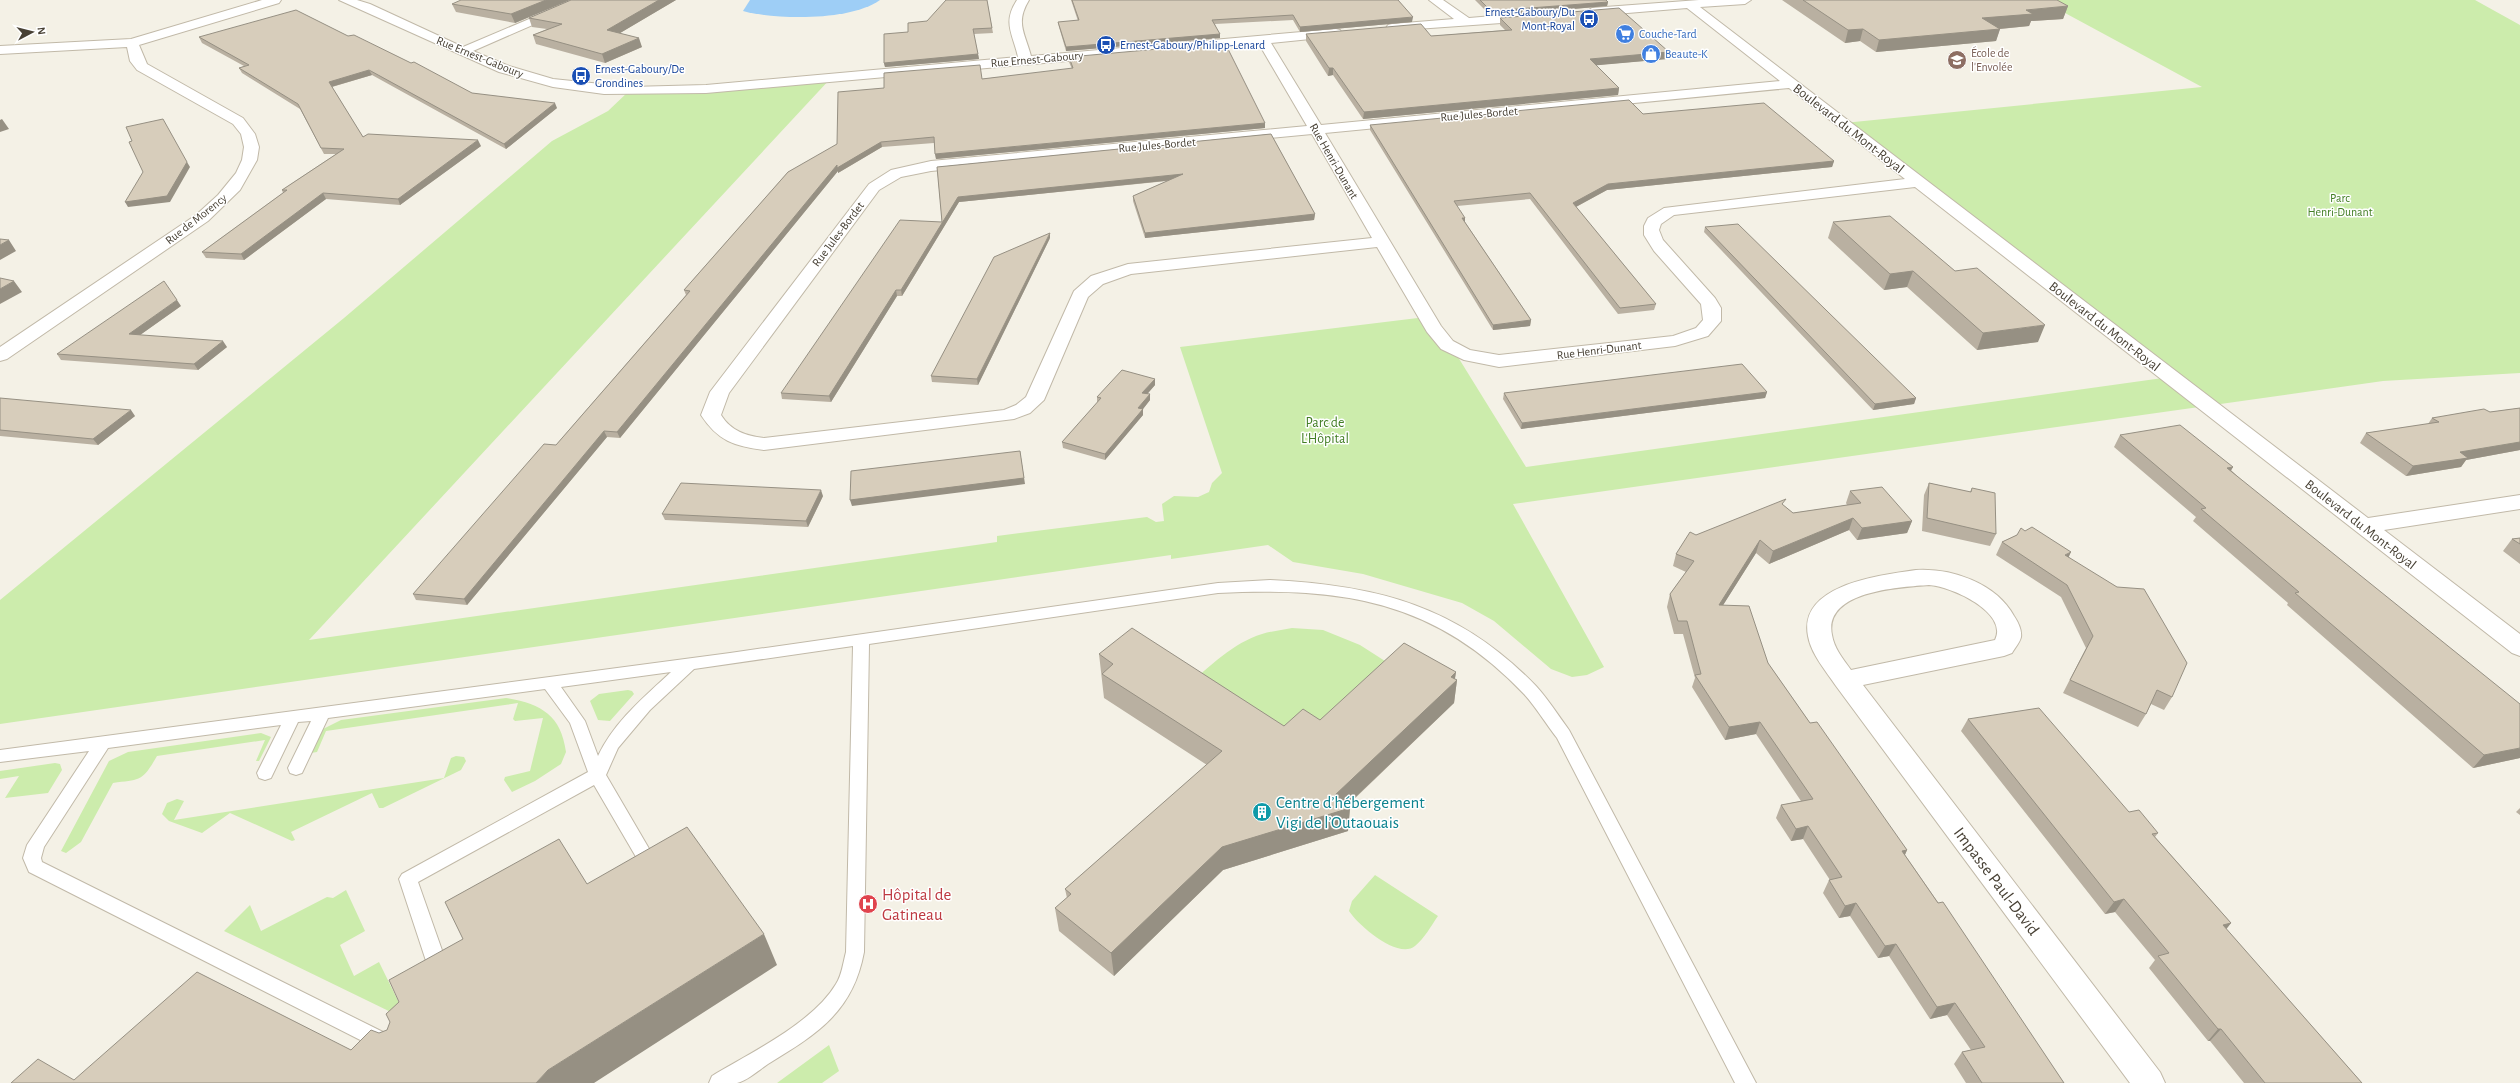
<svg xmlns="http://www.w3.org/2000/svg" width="2520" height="1083" font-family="'Alegreya Sans',sans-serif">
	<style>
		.green { fill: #ccecac }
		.water { fill: #9ecef6 }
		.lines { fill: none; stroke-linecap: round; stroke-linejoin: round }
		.service-casing { stroke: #c1b9a8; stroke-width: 2 }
		.minor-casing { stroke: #c1b9a8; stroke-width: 2 }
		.service { fill: #fff; fill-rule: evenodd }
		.minor { fill: #fff; fill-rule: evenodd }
		.wall { fill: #b9b0a1 }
		.shaded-wall { fill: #969083 }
		.building { fill: #d7cdbb; stroke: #969083 }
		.labels { text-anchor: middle; stroke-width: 3; stroke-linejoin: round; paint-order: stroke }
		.far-transit-label { font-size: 12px; fill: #164399; stroke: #fff; text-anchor: start }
		.far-shop-label { font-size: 12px; fill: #366cbe; stroke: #fff; text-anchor: start }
		.far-education-label { font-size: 12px; fill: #785e54; stroke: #fff; text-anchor: start }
		.far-street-label { font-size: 12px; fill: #484135; stroke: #fff }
		.far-park-label { font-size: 12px; fill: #427e24; stroke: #fff }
		.street-label { font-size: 14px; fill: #484135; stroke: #fff }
		.park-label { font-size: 14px; fill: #427e24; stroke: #fff }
		.near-culture-label { font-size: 17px; fill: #0d838f; stroke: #fff; text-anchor: start }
		.near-street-label { font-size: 17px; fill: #484135; stroke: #fff }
		.near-health-label { font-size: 17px; fill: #be3a42; stroke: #fff; text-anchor: start }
	</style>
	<rect width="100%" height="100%" fill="#f4f1e6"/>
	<path class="green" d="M2041,0H2475L2520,25V373L2383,381L1513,504L1604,667L1587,675L1572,677L1551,669L1494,621L1462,603L1363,574L1293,562L1268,545L1171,559V555L0,724V600L344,318L552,141L608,111L629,91L831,78L309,640L997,542V536L1147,517L1156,522L1164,521L1162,504L1174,496L1198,497L1209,492L1212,483L1222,473L1180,347L1426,317L1453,349L1526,467L2170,377L1844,123L2202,87Z
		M1292,628L1323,630L1360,645L1399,670L1284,750L1187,686C1210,666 1233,643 1262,634C1272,631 1282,630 1292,628Z
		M628,690L632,691L634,694L610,721L598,720L590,701L599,694Z
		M506,698C541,704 561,715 566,752L561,764L535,781L512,792L504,780L505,777L530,771L543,718L515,721L513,719L518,703L326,731L317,752L311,753L323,729L341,720Z
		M261,733L271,737L259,761H256L265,740L157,756C142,782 141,779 113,783L81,842L66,853L61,851L109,761L128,752Z
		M456,756L464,757L466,761L461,770L383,808H379L372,793L291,832L295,840L292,841L230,813L202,833L169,821L162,814L167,803L177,799L184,801L174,820L444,778L451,758Z
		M55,763L60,764L62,770L48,793L5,798L19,776L0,779V771Z
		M1375,875L1438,916C1431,926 1424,939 1415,946C1398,960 1358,925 1349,911L1352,901Z
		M346,890L365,931L340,945L354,976L379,962L404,1013L399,1016L224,931L250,905L261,931L327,897L333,898Z
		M829,1045L839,1071L822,1083H777Z"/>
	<path class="water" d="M750,0H880C851,21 777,20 743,11Z"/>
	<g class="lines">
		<defs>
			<path id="service" d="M1270,580C1377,585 1459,606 1536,686C1548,699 1558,715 1569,730L1756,1083H1735L1557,738C1546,724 1536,707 1524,694C1435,600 1342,587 1218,593L869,644L864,952C853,1012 817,1034 768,1064C759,1070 747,1081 737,1083C728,1083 717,1083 709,1083L712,1076C750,1053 813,1023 836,984C842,975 843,963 846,952L853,646L694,669L650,710L618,748L606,775L658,864L661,869L658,874L652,876L646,874L594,785L418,882L450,973L447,979L440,982L433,979L430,973L399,879L402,874L588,772L570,723L545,689L328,718L302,773L296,775L290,773L288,768L311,721L298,722L271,778L265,780L259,778L257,773L281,725L108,748L44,847L41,858L42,862L389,1035L392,1042L389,1049L382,1051L29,872L23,858L27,845L89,751L0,762V750L730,653L1218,583ZM671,672C644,697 614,722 598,756L585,721L561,687Z"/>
			<path id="minor" d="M262,0H281L279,3L139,45L147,64L243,118L255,134L259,147L257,160L240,190L208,221L7,359L0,361V347L196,215L218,195L236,173L242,160L244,147L241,134L233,124L137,70L130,61L127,47L0,54V46L131,39Z
				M339,0H357L370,4L463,47L574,0H590L473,51L509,66L553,79L630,87L706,85L1018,57C1013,34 1002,23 1017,0H1029C1015,23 1025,33 1031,56L1336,29L1340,30L1342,33L1340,36L1271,43L1321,125L1780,81L1687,8L1592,16L1586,12L1592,8L1699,0H1751L1745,4L1700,7L2368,518L2520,495V509L2384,530L2520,634V656L2512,653L1915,187L1674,215L1661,224L1659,230L1663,240L1715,298L1721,308V321L1708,336L1675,346L1499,367L1464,360L1441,349L1427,332L1377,247L1131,274L1103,284L1088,297L1044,400L1030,413L1014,419L764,450C734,446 718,441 701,415L710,392L869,184L891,170L931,161L1307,126L1259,44L706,93L604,94L553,87L499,72ZM1789,88L1905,179L1664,208L1648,218L1644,226V235L1654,251L1701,304L1703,320L1696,328L1673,336L1499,355L1470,350L1453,341L1441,326L1325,133ZM1312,134L1372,238L1128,264L1091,276L1074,291L1026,397L1016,405L1004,410L764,438C746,436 731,431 721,415L729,393L879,190L901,177L931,171Z
				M1429,0H1443L1469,18L1530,13L1536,17L1530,21L1388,31L1386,28L1388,25L1392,24L1454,19Z
				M1916,570C1952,568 1996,583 2014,616C2018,622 2022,630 2021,637C2020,642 2015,648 2012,653L2004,656L1863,685L2160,1072L2165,1083H2130L1836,686C1826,671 1811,654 1808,636C1798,584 1882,575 1916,570ZM1929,585C1950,586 2009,612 1995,640L1851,670C1843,659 1834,648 1832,635C1823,591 1900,587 1929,585Z"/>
		</defs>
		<use href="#service" class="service-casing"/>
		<use href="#minor" class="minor-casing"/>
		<use href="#service" class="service"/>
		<use href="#minor" class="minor"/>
	</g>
	<path class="wall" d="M570,0L515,23L456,12L452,4Z
		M571,0H676L620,33L642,47L605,63L536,44L533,35L547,29L532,27L529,18Z
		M987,0L993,33L974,34L979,59L885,67L884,63L908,32L927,21Z
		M1071,0H1398L1412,22L1300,32L1293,20L1215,24L1220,38L1066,51L1059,27L1058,22L1078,21Z
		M1475,0H1606L1608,2L1607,6L1491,16Z
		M1782,0H2057L2068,6L2063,19L2031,21L2029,26L2000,29L1996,41L1876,52L1860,41L1845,43Z
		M1500,18L1669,52L1667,59L1596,65L1619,88L1618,95L1363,119L1333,75L1328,76L1306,41V34L1431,36L1505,30L1500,25Z
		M348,36L472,93L557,108L506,149L372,75L332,87L363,137L481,146L400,205L326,199L244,260L206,258L202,252L283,193L282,190L336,154H324L300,109L242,73L239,68L244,66L202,43L199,37Z
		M1069,57L1265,123V128L936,159L934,143L882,147L838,173V171L620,438L607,437L467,605L416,600L413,594L556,445L686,295L684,290L788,172L982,79L1072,69L1069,62Z
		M1643,114L1834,161L1832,167L1607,190L1576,207L1656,304L1654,310L1618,314L1530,199L1457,206L1465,222L1531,320L1530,326L1493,330L1370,130V125Z
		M1271,134L1315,214L1314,220L1145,238L1133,201V196L1167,181L959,202L902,296H897L831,402L782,399L781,393L942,222L937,167Z
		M1833,222L2038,342L1977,350L1907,287L1884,290L1828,238Z
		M1705,227L1916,398L1914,404L1873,410L1704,232Z
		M1050,238L978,385L932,382L931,376Z
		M181,306L140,335L227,347L198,370L61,360L57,354Z
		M1155,379V385L1147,394L1150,400L1143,409V415L1105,460L1063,448L1062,442L1097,403V397Z
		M1767,392L1765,398L1521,429L1503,399L1504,393Z
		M0,398L135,416L98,445L0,436Z
		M2520,408V450L2466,460L2461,467L2406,476L2360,443L2366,433L2428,424L2432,418L2490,412Z
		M2120,435L2233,467L2231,470L2520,758L2473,768L2287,605L2288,603L2193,521L2196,517L2114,447Z
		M1929,483L1970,492L1972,488L1996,534L1990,546L1922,531L1924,495Z
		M1850,491L1912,521L1907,533L1857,540L1849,530L1769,564L1756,553L1723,605L1768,663L1810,723L1907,850L1905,855L2064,1083H1966L1954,1064L1962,1052L1971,1050L1947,1015L1930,1019L1889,956L1878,958L1850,916L1839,918L1823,893L1829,880H1830L1803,839L1791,841L1776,818L1781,805L1801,801L1756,734L1725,740L1692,687L1695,678L1683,634H1674L1667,607L1670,594L1686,572L1673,566L1676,554L1696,535L1783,505L1793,513L1847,505L1846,503Z
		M823,496L808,527L665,520L662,514Z
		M2025,531L2069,557L2172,697L2164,710L2151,704L2146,714L2138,727L2063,693L2086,648L2061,597L1996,555L2002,542Z
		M2520,538V564L2503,551L2512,539Z
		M1099,654L1284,726L1320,720L1456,672L1455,679L1457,680L1454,703L1347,806L1350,808L1348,831L1223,870L1114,976L1059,931L1055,908L1067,898L1065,889L1207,765L1104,698Z
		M1968,719L2129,812L2158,833L2155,837L2231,923L2226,929L2362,1083H2244L2210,1041H2208L2149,968L2155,960L2115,912L2105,914L1961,731Z
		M2520,808V815L2516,812Z"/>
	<path class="shaded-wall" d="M546,0H570L515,23L511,14Z
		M659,0H676L610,39L607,30Z
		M1608,2L1607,6L1491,16V11Z
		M2068,6L2063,19L2031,21L2029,26L1978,31L1982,18L2026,10Z
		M1413,17L1412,22L1300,32V27Z
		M1863,29L1860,41L1845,43L1848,30Z
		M2000,29L1996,41L1876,52L1879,40Z
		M1220,34V38L1066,51V47Z
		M639,38L642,47L605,63L602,54Z
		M1669,52L1667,59L1589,66L1590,59Z
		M978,54L979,59L885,67L884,63Z
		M1329,68H1333V75L1328,76Z
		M369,70L372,75L331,87L329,82Z
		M1619,88L1618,95L1363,119L1364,112Z
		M555,103L557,108L506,149L504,144Z
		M2,119L9,129L0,132V120Z
		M1265,123V128L936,159L935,154Z
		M478,140L481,146L400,205L398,199Z
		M881,142L882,147L838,173V171L620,438L617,432L837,165Z
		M1834,161L1832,167L1607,190L1572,209L1573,203L1608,184Z
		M187,162L190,167L170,202L128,207L125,202Z
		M1183,174V179L959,202L902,296L901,290L958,197Z
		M323,193L326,199L244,260L241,254Z
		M1315,214L1314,220L1145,238V233Z
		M1462,218H1465V223Z
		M1050,233V238L978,385L977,379Z
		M9,240L16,251L0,260V245Z
		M1913,271L1907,287L1884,290L1890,274Z
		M14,281L22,292L0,304V289Z
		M896,290L897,296L831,402L829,396Z
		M177,300L181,306L133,340L129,334Z
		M1531,320L1530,326L1493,330V325Z
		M2045,325L2038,342L1977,350L1983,333Z
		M223,341L227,347L198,370L194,364Z
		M1155,379V385L1143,399L1142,393Z
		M1767,392L1765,398L1521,429L1522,423Z
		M1150,394V400L1143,409V415L1105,460V454L1138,408Z
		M1916,398L1914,404L1873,410L1875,404Z
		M131,410L135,416L98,445L93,439Z
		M604,431L607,437L467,605L464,599Z
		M2520,442V450L2466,460L2461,467L2406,476L2413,466L2460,452Z
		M1020,451L1025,484L852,506L850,500Z
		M2233,467L2226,479L2227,468Z
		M821,490L823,496L808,527L806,521Z
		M1853,518L1849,530L1769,564L1773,551Z
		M1912,521L1907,533L1857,540L1862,528Z
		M1760,540L1756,553L1715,618L1719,605Z
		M2071,552L2065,565V555Z
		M1456,672L1454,683L1457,680L1454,703L1342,810L1350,808L1348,831L1223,870L1114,976L1111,953L1222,847L1451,677Z
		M1760,722L1756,734L1725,740L1729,727Z
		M2520,748V758L2473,768L2484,755Z
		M1808,826L1803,839L1791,841L1796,829Z
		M1907,850L1901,863L1902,851Z
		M2124,899L2115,912L2105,914L2114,902Z
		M1856,903L1850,916L1839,918L1845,906Z
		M2231,923L2221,936L2223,925Z
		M764,934L777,965L594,1083H536L548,1070Z
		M1896,944L1889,956L1878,958L1885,946Z
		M1955,1003L1947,1015L1930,1019L1937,1007Z
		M2218,1029H2221L2210,1041H2208Z"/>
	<path class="building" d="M461,0H546L511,14L452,4Z
		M571,0H659L607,30L639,38L602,54L533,35L562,24L529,18Z
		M946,0H987L992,28L973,29L978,54L884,63V34L908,32V23L927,21Z
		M1072,0H1398L1413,17L1300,27L1293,15L1212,20L1220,34L1066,47L1058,22L1079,20Z
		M1480,0H1606L1608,2L1491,11Z
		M1803,0H2057L2068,6L2026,10L2033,14L1982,18L2000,29L1879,40L1863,29L1848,30Z
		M1619,8L1669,52L1590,59L1619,88L1364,112L1333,68H1329L1306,34L1421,24L1431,36L1512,30L1500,18Z
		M296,10L348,36L354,35L411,63L414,62L472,93L555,103L504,144L369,70L329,82L363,137L368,134L478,140L398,199L323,193L241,254L202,252L287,190H282L344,149L321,148L298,104L239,68L249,65L199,37Z
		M1225,43L1265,123L935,154L934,137L881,142L837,168V165L617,432L604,431L464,599L413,594L544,444L556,445L690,291L684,290L788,172L837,144L838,92L884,88V73L980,65L982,79L1073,68L1069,57Z
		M1629,100L1643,114L1764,103L1834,161L1608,184L1573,203L1656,304L1620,308L1530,193L1454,201L1465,218H1462L1531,320L1493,325L1370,125Z
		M163,119L187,162L167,196L125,202L143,172L129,142L132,141L126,127Z
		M1271,134L1315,214L1145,233L1133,196L1183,174L958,197L901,290H896L829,396L781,393L900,220L942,222L937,167Z
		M1890,216L1955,271L1977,268L2045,325L1983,333L1913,271L1890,274L1833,222Z
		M1738,224L1916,398L1875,404L1705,227Z
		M1050,233L977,379L931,376L994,257Z
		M0,239L9,240L0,245Z
		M0,278L14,281L0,289Z
		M164,281L177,300L129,334L223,341L194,364L57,354Z
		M1742,364L1767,392L1522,423L1504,393Z
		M1122,370L1155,379L1142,393L1150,394L1138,408L1143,409L1105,454L1062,442L1101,398L1097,397Z
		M0,398L131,410L93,439L0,430Z
		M2520,408V442L2460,452L2468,458L2413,466L2366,433L2439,422L2432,418L2484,409L2490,412Z
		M2180,425L2233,467L2227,468L2520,704V748L2484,755L2295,593L2299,592L2201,509L2206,508L2120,435Z
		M1020,451L1024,478L850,500L851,471Z
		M681,483L821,490L806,521L662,514Z
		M1929,483L1971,492L1972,488L1995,493L1996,534L1927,518Z
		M1882,487L1912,521L1862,528L1853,518L1773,551L1760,540L1719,605L1749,606L1768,663L1810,723L1817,722L1907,850L1902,851L1938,903L1943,902L2064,1083H1982L1962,1052L1985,1047L1955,1003L1937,1007L1896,944L1885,946L1856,903L1845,906L1829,880L1842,877L1808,826L1796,829L1781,805L1813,799L1760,722L1729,727L1695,675L1701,674L1687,621H1678L1670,594L1694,561L1676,554L1690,532L1696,535L1786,499L1782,504L1793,513L1861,503L1850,491Z
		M2032,527L2071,552L2065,555L2117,587L2144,589L2187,663L2172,697L2157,690L2146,714L2070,680L2093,636L2067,585L2002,542L2017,535L2021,528L2025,531Z
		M2520,538V544L2512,539Z
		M1132,628L1284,726L1303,709L1320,720L1404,643L1456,672L1451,677L1457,680L1334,796L1350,808L1222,847L1111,953L1055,908L1071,894L1065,889L1222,751L1102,674L1113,664L1099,654Z
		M2039,708L2129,812L2139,810L2158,833L2152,834L2231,923L2223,925L2362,1083H2265L2221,1029H2218L2158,956L2169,953L2124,899L2114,902L1968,719Z
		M687,827L764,934L548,1070L536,1083H11L38,1059L74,1080L197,972L351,1050L371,1030L379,1033L387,1030L390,1022L386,1014L399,1002L389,980L463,939L445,902L559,839L587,884Z"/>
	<defs>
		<symbol id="bus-disc" viewBox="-11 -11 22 22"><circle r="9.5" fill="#1a4fb4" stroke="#fff"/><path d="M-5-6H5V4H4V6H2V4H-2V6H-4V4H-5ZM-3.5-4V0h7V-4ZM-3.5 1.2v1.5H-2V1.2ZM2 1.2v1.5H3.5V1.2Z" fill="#fff"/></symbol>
		<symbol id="supermarket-disc" viewBox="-11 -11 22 22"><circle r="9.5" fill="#3f7fe0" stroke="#fff"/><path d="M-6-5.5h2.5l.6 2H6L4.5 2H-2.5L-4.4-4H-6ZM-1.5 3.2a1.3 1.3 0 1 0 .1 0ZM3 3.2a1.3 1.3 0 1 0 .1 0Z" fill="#fff"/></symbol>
		<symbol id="shop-disc" viewBox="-11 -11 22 22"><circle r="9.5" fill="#3f7fe0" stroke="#fff"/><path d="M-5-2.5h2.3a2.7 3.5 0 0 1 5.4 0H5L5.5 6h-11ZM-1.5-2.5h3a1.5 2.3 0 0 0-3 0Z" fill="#fff"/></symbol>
		<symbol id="school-disc" viewBox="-11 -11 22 22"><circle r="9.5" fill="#8d6e63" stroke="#fff"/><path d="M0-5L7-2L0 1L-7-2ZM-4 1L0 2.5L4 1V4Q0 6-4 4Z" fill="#fff"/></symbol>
		<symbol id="building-disc" viewBox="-11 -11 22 22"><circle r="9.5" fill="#0f9aa8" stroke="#fff"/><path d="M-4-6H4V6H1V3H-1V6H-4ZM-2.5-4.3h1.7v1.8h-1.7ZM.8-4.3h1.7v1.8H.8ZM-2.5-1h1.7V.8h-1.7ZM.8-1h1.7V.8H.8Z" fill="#fff"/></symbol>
		<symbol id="hospital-disc" viewBox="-11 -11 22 22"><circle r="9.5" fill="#e0444e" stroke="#fff"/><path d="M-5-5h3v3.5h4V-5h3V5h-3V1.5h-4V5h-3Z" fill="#fff"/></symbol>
	</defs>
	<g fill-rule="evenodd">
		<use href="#bus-disc" x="1578" y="8" width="22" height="22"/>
		<use href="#supermarket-disc" x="1614" y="23" width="22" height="22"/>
		<use href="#bus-disc" x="1095" y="34" width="22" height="22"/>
		<use href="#shop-disc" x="1640" y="43" width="22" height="22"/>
		<use href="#school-disc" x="1946" y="49" width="22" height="22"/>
		<use href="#bus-disc" x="570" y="65" width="22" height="22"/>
		<use href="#building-disc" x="1251" y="801" width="22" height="22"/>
		<use href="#hospital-disc" x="857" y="893" width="22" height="22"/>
	</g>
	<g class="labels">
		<g class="far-transit-label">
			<text x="1575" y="16" text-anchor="end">Ernest-Gaboury/Du<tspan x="1575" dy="14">Mont-Royal</tspan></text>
			<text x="1120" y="49">Ernest-Gaboury/Philipp-Lenard</text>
			<text x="595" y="73">Ernest-Gaboury/De<tspan x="595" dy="14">Grondines</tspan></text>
		</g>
		<g class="far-shop-label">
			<text x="1639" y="38">Couche-Tard</text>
			<text x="1665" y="58">Beaute-K</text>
		</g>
		<g class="far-education-label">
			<text x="1971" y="57">École de<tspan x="1971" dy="14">l'Envolée</tspan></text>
		</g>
		<g class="far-street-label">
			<text transform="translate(480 57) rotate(22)" y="4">Rue Ernest-Gaboury</text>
			<text transform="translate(1037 59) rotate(-5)" y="4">Rue Ernest-Gaboury</text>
			<text transform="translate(1479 114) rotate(-5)" y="4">Rue Jules-Bordet</text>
			<text transform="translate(1157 145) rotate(-5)" y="4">Rue Jules-Bordet</text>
			<text transform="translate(1334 161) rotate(60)" y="4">Rue Henri-Dunant</text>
			<text transform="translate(196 219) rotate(-38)" y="4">Rue de Morency</text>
			<text transform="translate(838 234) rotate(-53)" y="4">Rue Jules-Bordet</text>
			<text transform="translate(1599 350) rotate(-7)" y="4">Rue Henri-Dunant</text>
		</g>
		<g class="far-park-label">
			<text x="2340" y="202">Parc<tspan x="2340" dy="14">Henri-Dunant</tspan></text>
		</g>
		<g class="street-label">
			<text transform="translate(1849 128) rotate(38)" y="5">Boulevard du Mont-Royal</text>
			<text transform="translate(2105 326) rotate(38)" y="5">Boulevard du Mont-Royal</text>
			<text transform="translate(2361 524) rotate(38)" y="5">Boulevard du Mont-Royal</text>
		</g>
		<g class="park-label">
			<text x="1325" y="427">Parc de<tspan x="1325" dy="16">L'Hôpital</tspan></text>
		</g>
		<g class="near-culture-label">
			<text x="1276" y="808">Centre d’hébergement<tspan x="1276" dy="20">Vigi de l’Outaouais</tspan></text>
		</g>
		<g class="near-street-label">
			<text transform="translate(1997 881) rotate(53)" y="6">Impasse Paul-David</text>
		</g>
		<g class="near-health-label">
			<text x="882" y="900">Hôpital de<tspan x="882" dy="20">Gatineau</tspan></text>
		</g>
	</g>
	<g transform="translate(32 32) rotate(83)" stroke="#ffffff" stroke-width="3" paint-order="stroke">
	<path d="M0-3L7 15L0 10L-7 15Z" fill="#484135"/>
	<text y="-6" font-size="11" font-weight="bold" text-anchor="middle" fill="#484135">N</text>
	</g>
</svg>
